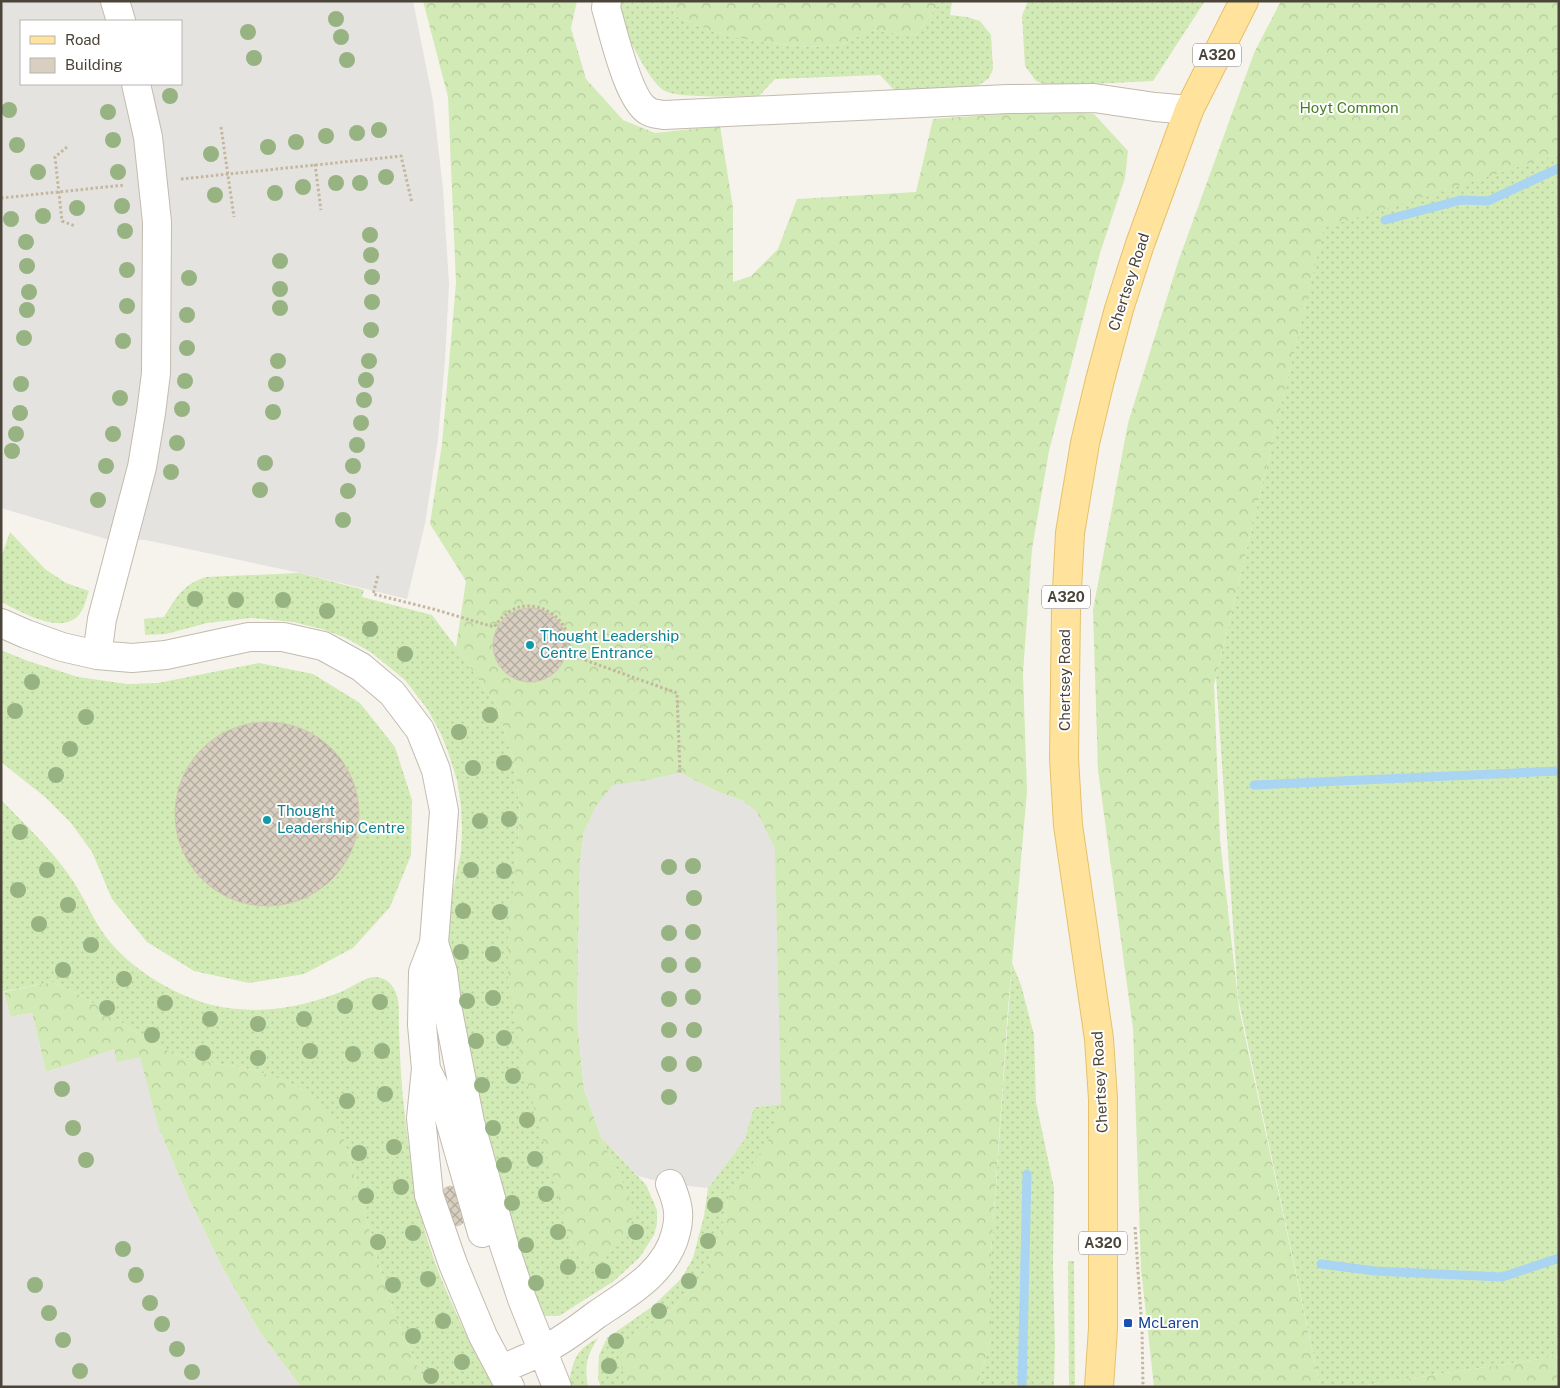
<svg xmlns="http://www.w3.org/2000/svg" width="1560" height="1388" font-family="'Public Sans',sans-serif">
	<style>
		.grass { fill: url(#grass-dots) }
		.forest { fill: url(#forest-crowns) }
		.parking { fill: #e5e3e0; fill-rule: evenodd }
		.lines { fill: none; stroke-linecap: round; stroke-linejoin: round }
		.stream { stroke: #a9d4f2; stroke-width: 9 }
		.building { fill: url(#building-cross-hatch); stroke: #d3c7b4 }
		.minor-casing { stroke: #c2bbae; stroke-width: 30 }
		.major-casing { stroke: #e6c16a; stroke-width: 30 }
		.path { stroke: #c4b79f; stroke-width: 3; stroke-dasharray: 2.5 2.5; stroke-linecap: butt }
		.minor { stroke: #fff; stroke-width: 28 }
		.major { stroke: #ffe39c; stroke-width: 28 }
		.tree { fill: #97b381 }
		.culture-dot { fill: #0f9aa8; stroke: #fff; stroke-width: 2 }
		.transit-dot { fill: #1a4fb4; stroke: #fff; stroke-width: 2 }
		.labels { text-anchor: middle; stroke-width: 4; stroke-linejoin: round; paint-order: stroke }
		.shield { fill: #fff; stroke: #817c74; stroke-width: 1 }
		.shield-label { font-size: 14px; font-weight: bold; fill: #4b4439 }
		.park-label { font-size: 15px; fill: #4a7f2a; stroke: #fff }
		.street-label { font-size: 15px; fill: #4b4439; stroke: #fff }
		.culture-label { font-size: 15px; fill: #0d838f; stroke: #fff; text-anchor: start }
		.transit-label { font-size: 15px; fill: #164399; stroke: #fff; text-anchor: start }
	</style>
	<defs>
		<pattern id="grass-dots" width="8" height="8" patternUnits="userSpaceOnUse" patternTransform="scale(1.25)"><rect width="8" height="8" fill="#d2eab5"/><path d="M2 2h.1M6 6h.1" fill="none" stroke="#b6ca9c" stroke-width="1.8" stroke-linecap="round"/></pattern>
		<pattern id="forest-crowns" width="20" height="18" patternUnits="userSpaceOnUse" patternTransform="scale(1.25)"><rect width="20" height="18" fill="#d2eab5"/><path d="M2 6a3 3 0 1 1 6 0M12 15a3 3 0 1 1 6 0" fill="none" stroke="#b6ca9c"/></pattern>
		<pattern id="building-cross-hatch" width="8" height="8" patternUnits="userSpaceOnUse" patternTransform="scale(1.25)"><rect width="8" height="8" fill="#d8cfc1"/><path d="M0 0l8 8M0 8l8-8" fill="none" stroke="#b1aa9e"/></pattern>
	</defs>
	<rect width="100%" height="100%" fill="#f6f3ec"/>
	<path class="grass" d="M614,1H669L675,16L714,32L753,41L808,47L841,45L870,30L916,35L941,1H952L950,15L967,17L980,21L991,35L993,69L989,78L974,89L896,92L880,75L775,79L759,96C742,96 675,99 663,90C646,78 624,27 613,7Z
		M1028,1H1205L1153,81L1049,86L1036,81L1025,66L1022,16Z
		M1559,154V1356L1353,1387H1320L1238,997L1216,677L1324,227Z
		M10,532L45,569L66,583L89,591C86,599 84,610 78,616C59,635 20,611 1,602V557Z
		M300,573L364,590L362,597L432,615L456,647L497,706L514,761L520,810L516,868L570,1241L579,1256L587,1261L630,1198L601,1137L646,1185L657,1210V1224L654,1235L640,1257L614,1281L559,1316H546L539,1313L509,1244L448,946L452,895L461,852L462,831L461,806L457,780L448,752L441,734L428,710L405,680L372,653L346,638L322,629L293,622L251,618L207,623L166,634L145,635L144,619L164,617C176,598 183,584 206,577Z
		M1,650L28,661L78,677L127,684L158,683L259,663L313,674L360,703L395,747L412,800L411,855L390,907L353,948L304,974L249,983L194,971L147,942L112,899L92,852L71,823L45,797L1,762Z
		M1,800C26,825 51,849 71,878C83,895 90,913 101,930C124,965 172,995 212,1005C257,1015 295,1009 338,993C350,989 362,978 375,977C383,977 391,982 394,989C401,1001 398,1016 399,1029C400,1058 401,1087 405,1116C409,1150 414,1191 423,1224C438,1281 466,1335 494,1387H428L416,1363L394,1313L380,1269L348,1151L305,1091L283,1080L253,1070L182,1057L152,1043L84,997L52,982L1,992Z
		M1012,963L1021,985L1034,1035L1036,1102L1054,1188L1053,1266L1055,1345L1054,1387H977L991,1339V1254Z
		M781,1104L768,1144L729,1195L722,1227L702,1278L670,1311L623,1346L626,1380L630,1387H601L598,1379L599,1355L607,1338L653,1306L681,1279L693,1258L704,1216L708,1188L744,1140L754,1107Z
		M1068,1261H1074L1075,1387H1069Z
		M598,1338C587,1355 584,1366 588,1387H568C574,1360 573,1352 598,1338Z"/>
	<path class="forest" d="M423,1H577L571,28L586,79L623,120L655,133L720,126L733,208V282L751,276L778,249L797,199L916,192L933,119L1056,110L1094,114L1128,151L1125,178L1100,253L1049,451L1032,549L1023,673L1027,791L1008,1009L991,1254V1339L977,1387H630C621,1373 620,1361 623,1346L670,1311L702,1278L722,1227L729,1195L767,1144L781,1104L745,802L716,791L680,773L653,779L584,831L580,863L577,1018L584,1089L601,1137L630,1198L634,1213L628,1232L605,1257L597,1261H587L579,1256L570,1241L521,1059L508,982V930L516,868L520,810L514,761L497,706L456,647L466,581L430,524L442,444L456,283L448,97Z
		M669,1H941L916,35L870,30L841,45L808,47L753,41L714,32L675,16Z
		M1281,1H1559V154L1324,228L1214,685L1220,840L1239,1008L1320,1387H1154L1141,1269L1133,1029L1098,770L1093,610L1128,423L1178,262L1254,53Z
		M52,982L84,997L152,1043L182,1057L253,1070L283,1080L305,1091L322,1108L339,1128L348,1151L380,1269L394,1313L416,1363L428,1387H301L261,1334L222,1267L187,1195L159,1129L116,1062L114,1050L46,1072L32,1013L10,1017L4,992Z
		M1559,1356V1387H1353Z"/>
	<path class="parking" d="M1,1H413L433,101L443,189L449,284L445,360L438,439L425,524L407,599L300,573L146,540L106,539L1,508ZM21,21H181V84H21Z
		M680,773L716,791L745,802L757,812L775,848L781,1104L754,1107L744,1140L708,1188L670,1184L638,1176L601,1137L584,1089L577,1018L580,863L584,831L596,806L613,785L653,779Z
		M1,992H4L10,1017L32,1013L46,1072L114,1049L117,1062L140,1057L159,1129L187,1195L222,1267L261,1334L301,1387H1Z"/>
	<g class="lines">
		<path class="stream" d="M1385,220L1461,200L1488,201L1559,168
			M1254,785L1559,771
			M1321,1264L1375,1271L1502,1277L1559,1258
			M1022,1387L1027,1174"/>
	</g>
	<path class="building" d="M493 645a37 37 0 1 1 74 0a37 37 0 1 1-74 0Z
		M175 814a92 92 0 1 1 184 0a92 92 0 1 1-184 0Z
		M450,1186L456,1188L466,1220L462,1224L457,1226L451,1224L442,1192L445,1188Z"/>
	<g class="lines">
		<defs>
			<path id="minor" d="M115,1L121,21
				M607,1L606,8C613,31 628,100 648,111C652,114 659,114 664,115L1008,99L1094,98L1155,107L1189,110
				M1,623L26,634L62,647L97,655L132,658L166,655L249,637H283L323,646L361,667L392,693L420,730L436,770L444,811L434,943L423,972L422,1025L426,1069L421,1118L429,1195L453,1264L483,1336L510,1387
				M97,655L102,619L142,467L151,413L156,373L157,222L148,137L136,84
				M434,943L443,972L448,1011L470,1122L504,1245L522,1299L557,1387
				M426,1069L448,1114L482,1233
				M501,1370C514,1363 529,1358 542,1351C561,1341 579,1328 596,1315C627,1294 667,1272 676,1232C681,1214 677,1201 670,1184"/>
			<path id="major" d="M1099,1387L1103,1328V1099L1099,1039L1068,825L1064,758L1066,609L1070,533L1085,443L1100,380L1119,309L1140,244L1189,110L1244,1"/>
		</defs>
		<use href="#minor" class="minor-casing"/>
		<use href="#major" class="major-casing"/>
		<path class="path" d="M221,127L234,217
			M67,147L55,157L62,221L75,226
			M315,164L321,210
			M181,179L401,156L412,203
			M1,198L125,185
			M378,576L373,594L433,609L494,627C499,620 506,613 514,609C533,600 559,612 566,631C569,638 569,647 568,654L677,693L680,773
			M1135,1227L1142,1329L1143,1387"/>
		<use href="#minor" class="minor"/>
		<use href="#major" class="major"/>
	</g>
	<g class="tree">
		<circle cx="336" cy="19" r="8"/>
		<circle cx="248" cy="32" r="8"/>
		<circle cx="341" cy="37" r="8"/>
		<circle cx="254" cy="58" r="8"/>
		<circle cx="347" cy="60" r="8"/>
		<circle cx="170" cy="96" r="8"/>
		<circle cx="9" cy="110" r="8"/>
		<circle cx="108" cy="112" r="8"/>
		<circle cx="379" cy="130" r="8"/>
		<circle cx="357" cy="133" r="8"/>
		<circle cx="326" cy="136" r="8"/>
		<circle cx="113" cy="140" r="8"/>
		<circle cx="296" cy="142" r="8"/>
		<circle cx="17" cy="145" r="8"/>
		<circle cx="268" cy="147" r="8"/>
		<circle cx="211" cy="154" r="8"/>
		<circle cx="38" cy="172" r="8"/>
		<circle cx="118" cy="172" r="8"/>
		<circle cx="386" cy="177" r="8"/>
		<circle cx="336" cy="183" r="8"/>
		<circle cx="360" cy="183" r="8"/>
		<circle cx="303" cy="187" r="8"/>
		<circle cx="275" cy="193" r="8"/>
		<circle cx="215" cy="195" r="8"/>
		<circle cx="122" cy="206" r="8"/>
		<circle cx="77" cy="208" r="8"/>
		<circle cx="43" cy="216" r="8"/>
		<circle cx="11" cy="219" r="8"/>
		<circle cx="125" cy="231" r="8"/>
		<circle cx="370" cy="235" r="8"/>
		<circle cx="26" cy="242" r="8"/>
		<circle cx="371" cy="255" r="8"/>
		<circle cx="280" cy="261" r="8"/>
		<circle cx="27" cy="266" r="8"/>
		<circle cx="127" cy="270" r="8"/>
		<circle cx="372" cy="277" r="8"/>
		<circle cx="189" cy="278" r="8"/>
		<circle cx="280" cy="289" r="8"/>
		<circle cx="29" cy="292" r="8"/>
		<circle cx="372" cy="302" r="8"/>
		<circle cx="127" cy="306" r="8"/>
		<circle cx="280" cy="308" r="8"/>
		<circle cx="27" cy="310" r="8"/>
		<circle cx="187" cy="315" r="8"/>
		<circle cx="371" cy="330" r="8"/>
		<circle cx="24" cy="338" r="8"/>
		<circle cx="123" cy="341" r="8"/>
		<circle cx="187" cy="348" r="8"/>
		<circle cx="278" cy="361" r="8"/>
		<circle cx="369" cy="361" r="8"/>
		<circle cx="366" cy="380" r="8"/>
		<circle cx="185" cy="381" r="8"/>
		<circle cx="21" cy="384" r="8"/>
		<circle cx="276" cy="384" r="8"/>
		<circle cx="120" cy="398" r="8"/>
		<circle cx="364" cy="400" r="8"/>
		<circle cx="182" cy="409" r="8"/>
		<circle cx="273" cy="412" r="8"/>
		<circle cx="20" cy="413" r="8"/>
		<circle cx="361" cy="423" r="8"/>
		<circle cx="16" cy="434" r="8"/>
		<circle cx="113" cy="434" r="8"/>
		<circle cx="177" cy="443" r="8"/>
		<circle cx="357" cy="445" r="8"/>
		<circle cx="12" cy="451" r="8"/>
		<circle cx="265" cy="463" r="8"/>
		<circle cx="106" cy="466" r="8"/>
		<circle cx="353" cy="466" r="8"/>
		<circle cx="171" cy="472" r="8"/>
		<circle cx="260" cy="490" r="8"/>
		<circle cx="348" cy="491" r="8"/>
		<circle cx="98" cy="500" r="8"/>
		<circle cx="343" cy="520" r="8"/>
		<circle cx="195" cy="599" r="8"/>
		<circle cx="236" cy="600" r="8"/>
		<circle cx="283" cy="600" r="8"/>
		<circle cx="327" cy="611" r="8"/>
		<circle cx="370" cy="629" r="8"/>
		<circle cx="405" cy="654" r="8"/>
		<circle cx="32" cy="682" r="8"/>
		<circle cx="15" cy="711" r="8"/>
		<circle cx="490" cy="715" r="8"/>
		<circle cx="86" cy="717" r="8"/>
		<circle cx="459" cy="732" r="8"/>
		<circle cx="70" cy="749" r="8"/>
		<circle cx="504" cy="763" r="8"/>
		<circle cx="473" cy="768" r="8"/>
		<circle cx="56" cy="775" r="8"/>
		<circle cx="509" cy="819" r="8"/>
		<circle cx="480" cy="821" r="8"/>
		<circle cx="20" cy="832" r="8"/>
		<circle cx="693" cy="866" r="8"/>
		<circle cx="669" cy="867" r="8"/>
		<circle cx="47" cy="870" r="8"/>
		<circle cx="471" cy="870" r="8"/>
		<circle cx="504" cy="871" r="8"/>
		<circle cx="18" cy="890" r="8"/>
		<circle cx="694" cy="898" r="8"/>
		<circle cx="68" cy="905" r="8"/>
		<circle cx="463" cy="911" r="8"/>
		<circle cx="500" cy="912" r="8"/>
		<circle cx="39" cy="924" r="8"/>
		<circle cx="693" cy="932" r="8"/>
		<circle cx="669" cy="933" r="8"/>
		<circle cx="91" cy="945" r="8"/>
		<circle cx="461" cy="952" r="8"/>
		<circle cx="493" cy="954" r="8"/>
		<circle cx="669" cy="965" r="8"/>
		<circle cx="693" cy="965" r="8"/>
		<circle cx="63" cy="970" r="8"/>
		<circle cx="124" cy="979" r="8"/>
		<circle cx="693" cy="997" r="8"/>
		<circle cx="493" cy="998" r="8"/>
		<circle cx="669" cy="999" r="8"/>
		<circle cx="467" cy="1001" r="8"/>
		<circle cx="380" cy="1002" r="8"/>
		<circle cx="165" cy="1003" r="8"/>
		<circle cx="345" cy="1006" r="8"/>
		<circle cx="107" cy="1008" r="8"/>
		<circle cx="210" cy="1019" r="8"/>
		<circle cx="304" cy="1019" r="8"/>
		<circle cx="258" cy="1024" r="8"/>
		<circle cx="669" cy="1030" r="8"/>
		<circle cx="694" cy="1030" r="8"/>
		<circle cx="152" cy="1035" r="8"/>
		<circle cx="504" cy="1038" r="8"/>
		<circle cx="476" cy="1041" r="8"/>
		<circle cx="310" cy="1051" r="8"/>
		<circle cx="382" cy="1051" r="8"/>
		<circle cx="203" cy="1053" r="8"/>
		<circle cx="353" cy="1054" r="8"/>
		<circle cx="258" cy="1058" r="8"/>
		<circle cx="669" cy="1064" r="8"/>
		<circle cx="694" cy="1064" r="8"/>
		<circle cx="513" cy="1076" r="8"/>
		<circle cx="482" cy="1085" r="8"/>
		<circle cx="62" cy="1089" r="8"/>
		<circle cx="385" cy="1094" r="8"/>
		<circle cx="669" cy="1097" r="8"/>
		<circle cx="347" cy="1101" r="8"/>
		<circle cx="527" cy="1120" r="8"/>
		<circle cx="73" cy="1128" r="8"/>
		<circle cx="493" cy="1128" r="8"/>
		<circle cx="394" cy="1147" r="8"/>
		<circle cx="359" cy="1153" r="8"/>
		<circle cx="535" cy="1159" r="8"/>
		<circle cx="86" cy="1160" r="8"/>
		<circle cx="504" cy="1165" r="8"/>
		<circle cx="401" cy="1187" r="8"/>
		<circle cx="546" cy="1194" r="8"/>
		<circle cx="366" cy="1196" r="8"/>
		<circle cx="512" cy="1203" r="8"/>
		<circle cx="715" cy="1205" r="8"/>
		<circle cx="558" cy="1232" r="8"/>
		<circle cx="636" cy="1232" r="8"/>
		<circle cx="413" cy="1233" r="8"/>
		<circle cx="708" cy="1241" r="8"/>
		<circle cx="378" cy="1242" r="8"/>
		<circle cx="526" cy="1245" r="8"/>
		<circle cx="123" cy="1249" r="8"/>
		<circle cx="568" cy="1267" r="8"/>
		<circle cx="603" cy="1271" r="8"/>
		<circle cx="136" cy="1275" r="8"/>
		<circle cx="428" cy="1279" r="8"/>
		<circle cx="689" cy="1281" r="8"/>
		<circle cx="536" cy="1283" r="8"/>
		<circle cx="35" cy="1285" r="8"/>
		<circle cx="393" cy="1285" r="8"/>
		<circle cx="150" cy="1303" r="8"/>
		<circle cx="659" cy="1311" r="8"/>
		<circle cx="49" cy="1313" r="8"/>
		<circle cx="443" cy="1321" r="8"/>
		<circle cx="162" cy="1324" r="8"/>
		<circle cx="413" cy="1336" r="8"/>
		<circle cx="63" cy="1340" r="8"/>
		<circle cx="616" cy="1341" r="8"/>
		<circle cx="177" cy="1349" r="8"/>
		<circle cx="462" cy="1362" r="8"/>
		<circle cx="609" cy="1366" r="8"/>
		<circle cx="80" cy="1371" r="8"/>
		<circle cx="192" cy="1372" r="8"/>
		<circle cx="431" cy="1376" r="8"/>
	</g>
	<g class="culture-dot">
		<circle cx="530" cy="645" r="5"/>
		<circle cx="267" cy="820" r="5"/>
	</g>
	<rect class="transit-dot" x="1123" y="1318" width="10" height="10" rx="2.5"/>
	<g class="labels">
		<g class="shield">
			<rect x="1193" y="43.5" width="48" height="23" rx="4"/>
			<rect x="1042" y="585.5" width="48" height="23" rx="4"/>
			<rect x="1079" y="1231.5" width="48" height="23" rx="4"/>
		</g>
		<g class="shield-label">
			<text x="1217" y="60">A320</text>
			<text x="1066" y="602">A320</text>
			<text x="1103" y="1248">A320</text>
		</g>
		<g class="park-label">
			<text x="1349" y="113">Hoyt Common</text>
		</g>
		<g class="street-label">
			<text transform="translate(1129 282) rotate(-72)" y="5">Chertsey Road</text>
			<text transform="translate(1065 680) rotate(-90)" y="5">Chertsey Road</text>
			<text transform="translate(1100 1082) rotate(-93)" y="5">Chertsey Road</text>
		</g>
		<g class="culture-label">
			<text x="540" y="641">Thought Leadership<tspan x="540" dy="17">Centre Entrance</tspan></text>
			<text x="277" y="816">Thought<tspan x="277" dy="17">Leadership Centre</tspan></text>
		</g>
		<g class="transit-label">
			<text x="1138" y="1328">McLaren</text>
		</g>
	</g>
	<rect width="1560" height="1388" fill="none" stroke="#4b4439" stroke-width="5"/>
	<rect x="20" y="20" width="162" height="65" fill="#ffffff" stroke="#b7b4b0"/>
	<rect x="30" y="36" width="25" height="8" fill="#ffe39c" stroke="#b7b4b0"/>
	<text x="65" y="45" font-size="15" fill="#4b4439">Road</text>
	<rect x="30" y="58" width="25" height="15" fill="#d8cfc1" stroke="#b7b4b0"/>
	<text x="65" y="70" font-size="15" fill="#4b4439">Building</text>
</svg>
